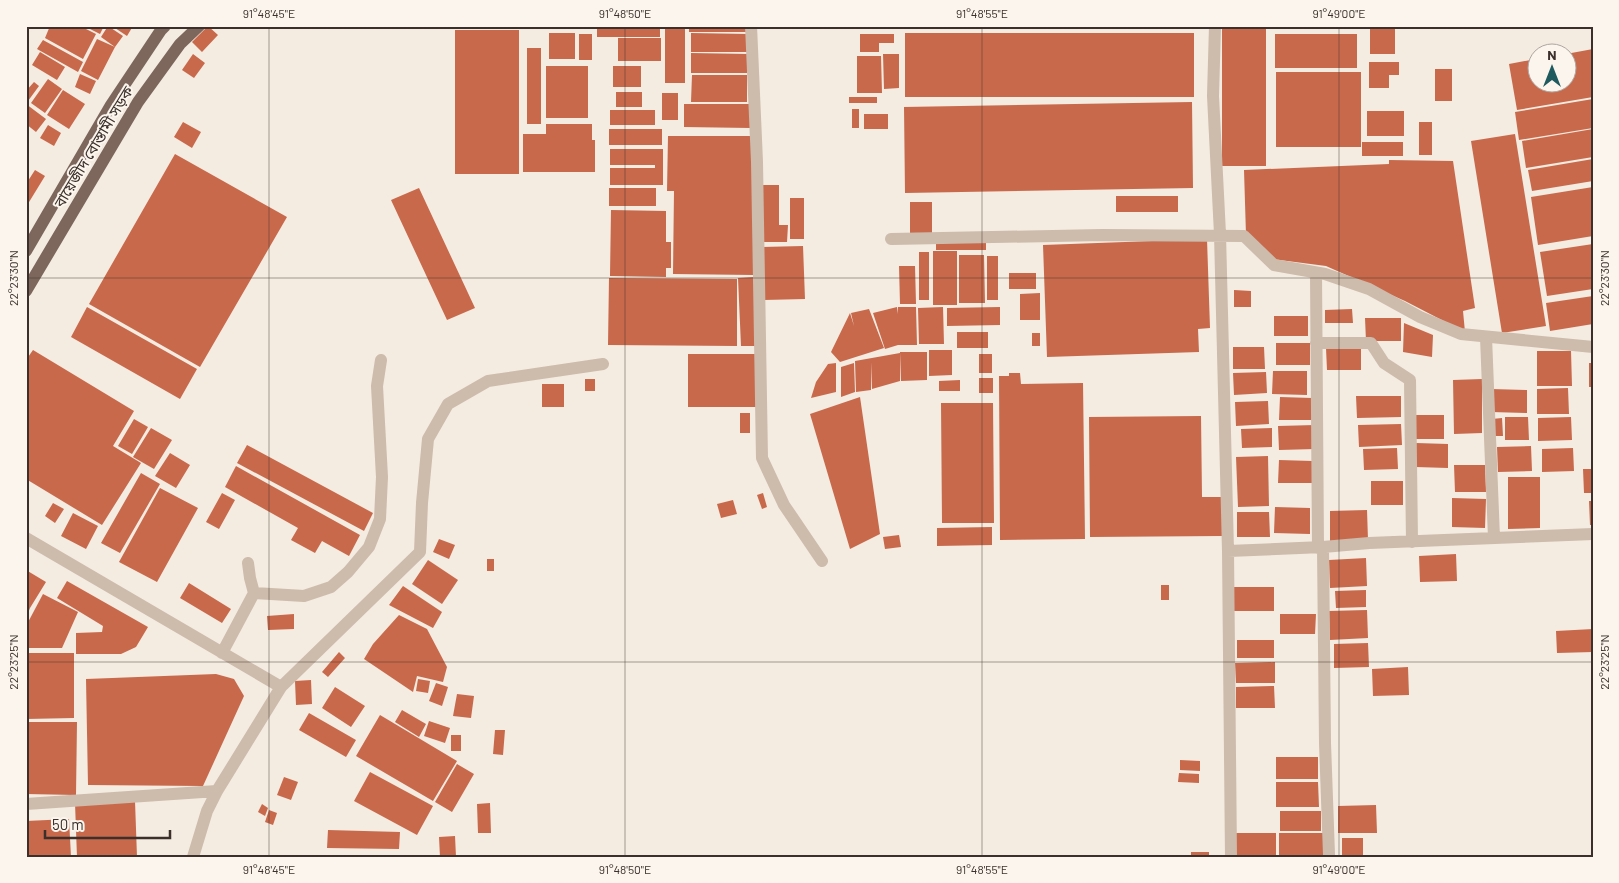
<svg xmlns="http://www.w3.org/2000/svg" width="1619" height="883" font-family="Barlow,'Noto Sans Bengali',sans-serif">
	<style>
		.building { fill: #c8694b }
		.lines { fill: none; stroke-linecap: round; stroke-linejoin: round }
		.minor { stroke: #cdbbac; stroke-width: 12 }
		.major { stroke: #7d675c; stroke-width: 12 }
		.ticks { fill: none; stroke: #3b302b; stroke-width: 1; stroke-opacity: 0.45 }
		.labels { text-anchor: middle; stroke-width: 4; stroke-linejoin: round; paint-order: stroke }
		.street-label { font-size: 15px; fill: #3b302b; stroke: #fbf5ee }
		.neatline { fill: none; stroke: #3b302b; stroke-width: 2 }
		.ticks-label { font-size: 12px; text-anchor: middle; fill: #3b302b }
	</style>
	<rect width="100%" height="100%" fill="#f4ebe1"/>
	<path class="building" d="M50,26H80L96,34L83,59L45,38Z
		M84,26H104L100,34Z
		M108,26L123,36L115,47L101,37Z
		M112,26H133L127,36Z
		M208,26L218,35L202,52L192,42Z
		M597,26H660V37H597Z
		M665,26H685V83H665Z
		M689,26H748V32H689Z
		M1222,26H1266V166H1222Z
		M1370,26H1395V54H1370Z
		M455,30H519V174H455Z
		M549,33H575V59H549Z
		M691,33L747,34V52H691Z
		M905,33H1194V97H905Z
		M579,34H592V60H579Z
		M860,34H894V43H879V52H860Z
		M1275,34H1357V68H1275Z
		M618,38H661V61H618Z
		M97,39L115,47L98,80L81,71Z
		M43,40L83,62L78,72L37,49Z
		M527,48H541V124H527Z
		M1593,49V97L1517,110L1509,64L1536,59V82H1566V54Z
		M40,52L65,67L57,80L32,65Z
		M691,53L748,54L747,73H691Z
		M193,54L205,63L194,78L182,70Z
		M883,54H899V88L884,89Z
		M857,56H881L882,93H857Z
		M1369,62H1399V75H1389V88H1369Z
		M546,66H588V118H546Z
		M613,66H641V87H613Z
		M1435,69H1452V101H1435Z
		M1276,72H1361V147H1276Z
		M80,74L96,81L90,94L75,87Z
		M692,75H747V102H691Z
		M48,79L62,89L45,113L31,103Z
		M34,82L39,86L28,101L26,99V91Z
		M63,90L85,104L69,129L47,115Z
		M616,92H642V107H616Z
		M662,93H678V120H662Z
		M849,97H877V103H849Z
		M1593,99V128L1519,140L1515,112Z
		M1192,102L1193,188L905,193L904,107Z
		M26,104L46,119L36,132L26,124Z
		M684,104H750V128L684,127Z
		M852,109H859V128H852Z
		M610,110H655V125H610Z
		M1367,111H1404V136H1367Z
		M864,114H888V129H864Z
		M183,122L201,132L192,148L174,137Z
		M1419,122H1432V155H1419Z
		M546,124H592V140H595V172H523V134H546Z
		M48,125L61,133L54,146L40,138Z
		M609,129H662V145H609Z
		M1593,129V157L1526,168L1522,141Z
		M1515,134L1546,326L1502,333L1471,141Z
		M668,136H753V275L673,274L674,191H667Z
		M1362,142H1403V156H1362Z
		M610,149H663V185H610V168H655V165H610Z
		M175,154L287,217L200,367L89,304Z
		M1593,159V181L1532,191L1528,170Z
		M1389,160L1453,161L1475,308L1463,311L1465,332L1405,301L1326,266L1272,259L1246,235L1244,170L1389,164Z
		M35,170L45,176L26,207V184Z
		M759,185H779V225H788L787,242H759Z
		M1593,187V236L1538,245L1531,197Z
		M419,188L475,308L447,320L391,200Z
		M609,188H656V206H609Z
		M1116,196H1178V212H1116Z
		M790,198H804V239H790Z
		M910,202H932V233H910Z
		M611,210L666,211V242H671V268H666V277L610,276Z
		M1207,239L1210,328L1198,329L1199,352L1047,357L1043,245Z
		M936,242H986V250H936Z
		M1593,244V289L1547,296L1540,252Z
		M803,246L805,299L764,300L762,247Z
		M933,251H957V305H933Z
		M919,252H929V300H919Z
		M959,255H984L985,303H959Z
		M987,256H998V300H987Z
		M899,266H915L916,304H900Z
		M1009,273H1036V289H1009Z
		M754,277L757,346H741L738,278Z
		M609,278L737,279V346L608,345Z
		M1234,290L1251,291V307H1234Z
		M1040,293V320H1020V294Z
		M1593,296V324L1550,331L1546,303Z
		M87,307L197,369L180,399L71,337Z
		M897,307V314L898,307H916L917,345H898L885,349L873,313Z
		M943,307L944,344H919L918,308Z
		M1000,307V325L947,326V308Z
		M869,309L884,348L840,362L831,352L850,313L854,326L851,313Z
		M1352,309L1353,323H1325V310Z
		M1274,316H1308V336H1274Z
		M1365,318H1401V341H1366Z
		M1404,323L1433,335L1432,357L1403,352Z
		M957,332H988V348H957Z
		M1032,333H1040V346H1032Z
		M1276,343H1310V365H1276Z
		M1233,347H1264L1265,369H1233Z
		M1361,347V370H1327L1326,348Z
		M33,350L134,411L113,446L141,463L102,525L26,479V360Z
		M929,350H952V375L929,376Z
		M1537,351H1571L1572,386H1537Z
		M900,352H927V380L901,381Z
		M900,353V381L872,389L871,362V390L856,392L855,361Z
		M688,354H758V407H688Z
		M979,354H992V373H979Z
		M836,363V392L811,398L816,382L828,364Z
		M854,363L855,392L841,397V367Z
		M1589,363H1593V387H1589Z
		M1273,371H1307V395L1272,394Z
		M1266,372L1267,393L1234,395L1233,373Z
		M1009,373H1020L1021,384L1083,383L1085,539L1000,540L999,376H1009Z
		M979,378H993V393H979Z
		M585,379H595V391H585Z
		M1482,379V433L1454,434L1453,380Z
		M960,380V391H939V381Z
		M542,384H564V407H542Z
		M1568,388L1569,414H1537V389Z
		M1491,389L1527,390V413L1491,412Z
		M1356,396H1401V417L1357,418Z
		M860,397L880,534L850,549L810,414Z
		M1280,397L1312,398V420H1279Z
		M1268,401L1269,424L1236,426L1235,402Z
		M941,403H993L994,523H942Z
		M740,413H750V433H740Z
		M1415,415H1444V439H1415Z
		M1201,416L1202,497H1222V536L1090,537L1089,417Z
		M1505,417H1528L1529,440H1505Z
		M1571,417L1572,440L1538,441V418Z
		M1502,418L1503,436H1493L1492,419Z
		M134,419L148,427L132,454L118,446Z
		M1401,424L1402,445L1359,447L1358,425Z
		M1315,425V449L1279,450L1278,426Z
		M151,428L172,440L154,469L133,457Z
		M1272,428V447L1242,448L1241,429Z
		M1416,443L1448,444V468L1416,467Z
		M247,445L373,513L364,531L237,463Z
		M1531,446L1532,471L1498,472L1497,447Z
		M1397,448L1398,469L1364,470L1363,449Z
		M1573,448L1574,471L1542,472V449Z
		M170,453L190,465L176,488L155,476Z
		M1268,456L1269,506L1238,507L1236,457Z
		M1279,460L1312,461V483H1278Z
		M1454,465H1485L1486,492H1455Z
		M236,466L360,535L349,556L322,541L315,553L291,540L298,528L225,487Z
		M1583,469H1593V493H1584Z
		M141,473L160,484L120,553L101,543Z
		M1508,477H1540V528L1508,529Z
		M1371,481H1403V505H1371Z
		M160,488L198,508L157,582L119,562Z
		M222,493L235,500L219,529L206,522Z
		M763,493L767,507L762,509L757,495Z
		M1452,498L1486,499L1485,528L1452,527Z
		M733,500L737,514L721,518L717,504Z
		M1589,501H1593V525H1590Z
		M53,503L64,509L55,523L45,516Z
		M1275,507L1310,508V534L1274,533Z
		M1367,510L1368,540L1330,541V511Z
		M1237,512H1269L1270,537H1237Z
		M73,513L98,526L86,549L61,536Z
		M992,527V545L937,546V528Z
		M899,535L901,547L885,549L883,537Z
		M439,539L455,545L449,559L433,552Z
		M1456,554L1457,581L1420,582L1419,556Z
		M1366,558L1367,586L1330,588L1329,560Z
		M487,559H494V571H487Z
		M428,560L458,580L442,604L412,584Z
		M26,570L46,582L30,608L26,618Z
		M67,581L148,627L136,647L121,654H76V633L102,632L103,626L57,598Z
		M189,583L231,609L222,623L180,598Z
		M1161,585H1169V600H1161Z
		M403,586L442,612L433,628L389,605Z
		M1233,587H1274V611H1233Z
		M1366,590V607L1336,608L1335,591Z
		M43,594L78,612L62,648H26V626Z
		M1367,610L1368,638L1330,640L1329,611Z
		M294,614V629L268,630L267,616Z
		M1280,614H1316L1315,634H1280Z
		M399,615L427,629L447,667L443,682L417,676L413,692L364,659L373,644Z
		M1593,629V652L1557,653L1556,631Z
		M1237,640H1274V658H1237Z
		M1368,643L1369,667L1334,668V644Z
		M339,652L345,658L328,677L322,672Z
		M26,653H74V718L26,719Z
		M1275,662V683H1236L1235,663Z
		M1408,667L1409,695L1373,696L1372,669Z
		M216,674L234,679L244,696L203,786L88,785L86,679Z
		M418,679L430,681L428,693L416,691Z
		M311,680L312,704L296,705L295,681Z
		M436,683L448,687L442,706L429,701Z
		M1274,686L1275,708H1236V687Z
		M335,687L365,706L351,727L322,708Z
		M457,694L474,696L471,718L453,716Z
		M402,710L426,724L419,737L395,722Z
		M309,713L356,740L346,757L299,730Z
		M380,715L457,761L433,801L356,756Z
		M429,721L450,728L445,743L424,736Z
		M26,722H77L76,795L26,794Z
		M495,730H505L503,755L493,754Z
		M451,735H461V751H451Z
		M1276,757H1318V779H1276Z
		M1180,760L1200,761V771L1180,770Z
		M457,764L474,774L452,812L435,802Z
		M370,772L433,806L417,835L354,801Z
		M1179,773L1199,774V783L1178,782Z
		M284,777L298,782L291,800L277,795Z
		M1276,782H1318L1319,807H1276Z
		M135,801L137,857H77L75,803Z
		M490,803L491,833H478L477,804Z
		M262,804L268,808L265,816L258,812Z
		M1376,805L1377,833H1338V806Z
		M269,810L277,813L273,825L265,822Z
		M1280,811H1321V831H1280Z
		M69,819L71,857H26V821Z
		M328,830L400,832L399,849L327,848Z
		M1236,833H1276V857H1236Z
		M1279,833H1323V857H1279Z
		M455,836L456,857H440L439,837Z
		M1342,838H1363V857H1342Z
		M1191,852H1209V857H1191Z"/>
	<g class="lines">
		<path class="minor" d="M751,26L757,162L762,458L784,505L822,561
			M1215,26L1213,96L1220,234L1228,551
			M891,239L1102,235L1244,236L1274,265L1325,274L1369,289L1420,317L1461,334L1593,347
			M1316,273L1318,548
			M1486,337L1494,538
			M1316,343H1371L1384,363L1410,380L1412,542
			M26,538L281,687
			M1323,547L1325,743L1329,855
			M248,563L250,578L254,593L304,596L331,587L348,572L369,547L380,519L382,477L377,386L381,360
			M222,653L254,593
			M26,804L217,791
			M193,857L207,811L217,791L281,687L420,552L422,503L428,439L448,404L488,381L603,364
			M1231,857L1228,551L1323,547L1369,543L1593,534"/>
		<path class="major" d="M26,251L111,105L161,30L165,26
			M26,291L138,102L180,44L199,26"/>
	</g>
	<path class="ticks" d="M269,26V857M625,26V857M982,26V857M1339,26V857M26,278H1593M26,662H1593"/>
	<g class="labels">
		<g class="street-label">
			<text transform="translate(94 147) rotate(-59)" y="5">বায়েজীদ বোস্তামী সড়ক</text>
		</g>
	</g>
	<rect width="1619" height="883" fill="none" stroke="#fbf5ee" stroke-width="55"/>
	<g transform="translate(1552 68)"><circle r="24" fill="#fbf5ee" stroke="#aea6a0"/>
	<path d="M0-4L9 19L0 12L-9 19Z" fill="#1f5a5e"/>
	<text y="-8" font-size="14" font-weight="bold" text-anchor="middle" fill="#3b302b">N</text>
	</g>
	<path d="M45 830v8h125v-8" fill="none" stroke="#3b302b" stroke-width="2.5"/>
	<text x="52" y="830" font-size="15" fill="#3b302b" stroke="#fbf5ee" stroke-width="4" paint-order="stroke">50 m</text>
	<rect x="28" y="28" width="1564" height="828" class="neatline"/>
	<g class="ticks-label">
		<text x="269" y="18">91°48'45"E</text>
		<text x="625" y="18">91°48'50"E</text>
		<text x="982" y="18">91°48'55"E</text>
		<text x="1339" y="18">91°49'00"E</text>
		<text transform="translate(14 278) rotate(-90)" y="4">22°23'30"N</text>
		<text transform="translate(1605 278) rotate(-90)" y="4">22°23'30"N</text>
		<text transform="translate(14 662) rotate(-90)" y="4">22°23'25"N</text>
		<text transform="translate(1605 662) rotate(-90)" y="4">22°23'25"N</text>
		<text x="269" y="874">91°48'45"E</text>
		<text x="625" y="874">91°48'50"E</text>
		<text x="982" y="874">91°48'55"E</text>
		<text x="1339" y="874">91°49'00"E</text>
	</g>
</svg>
